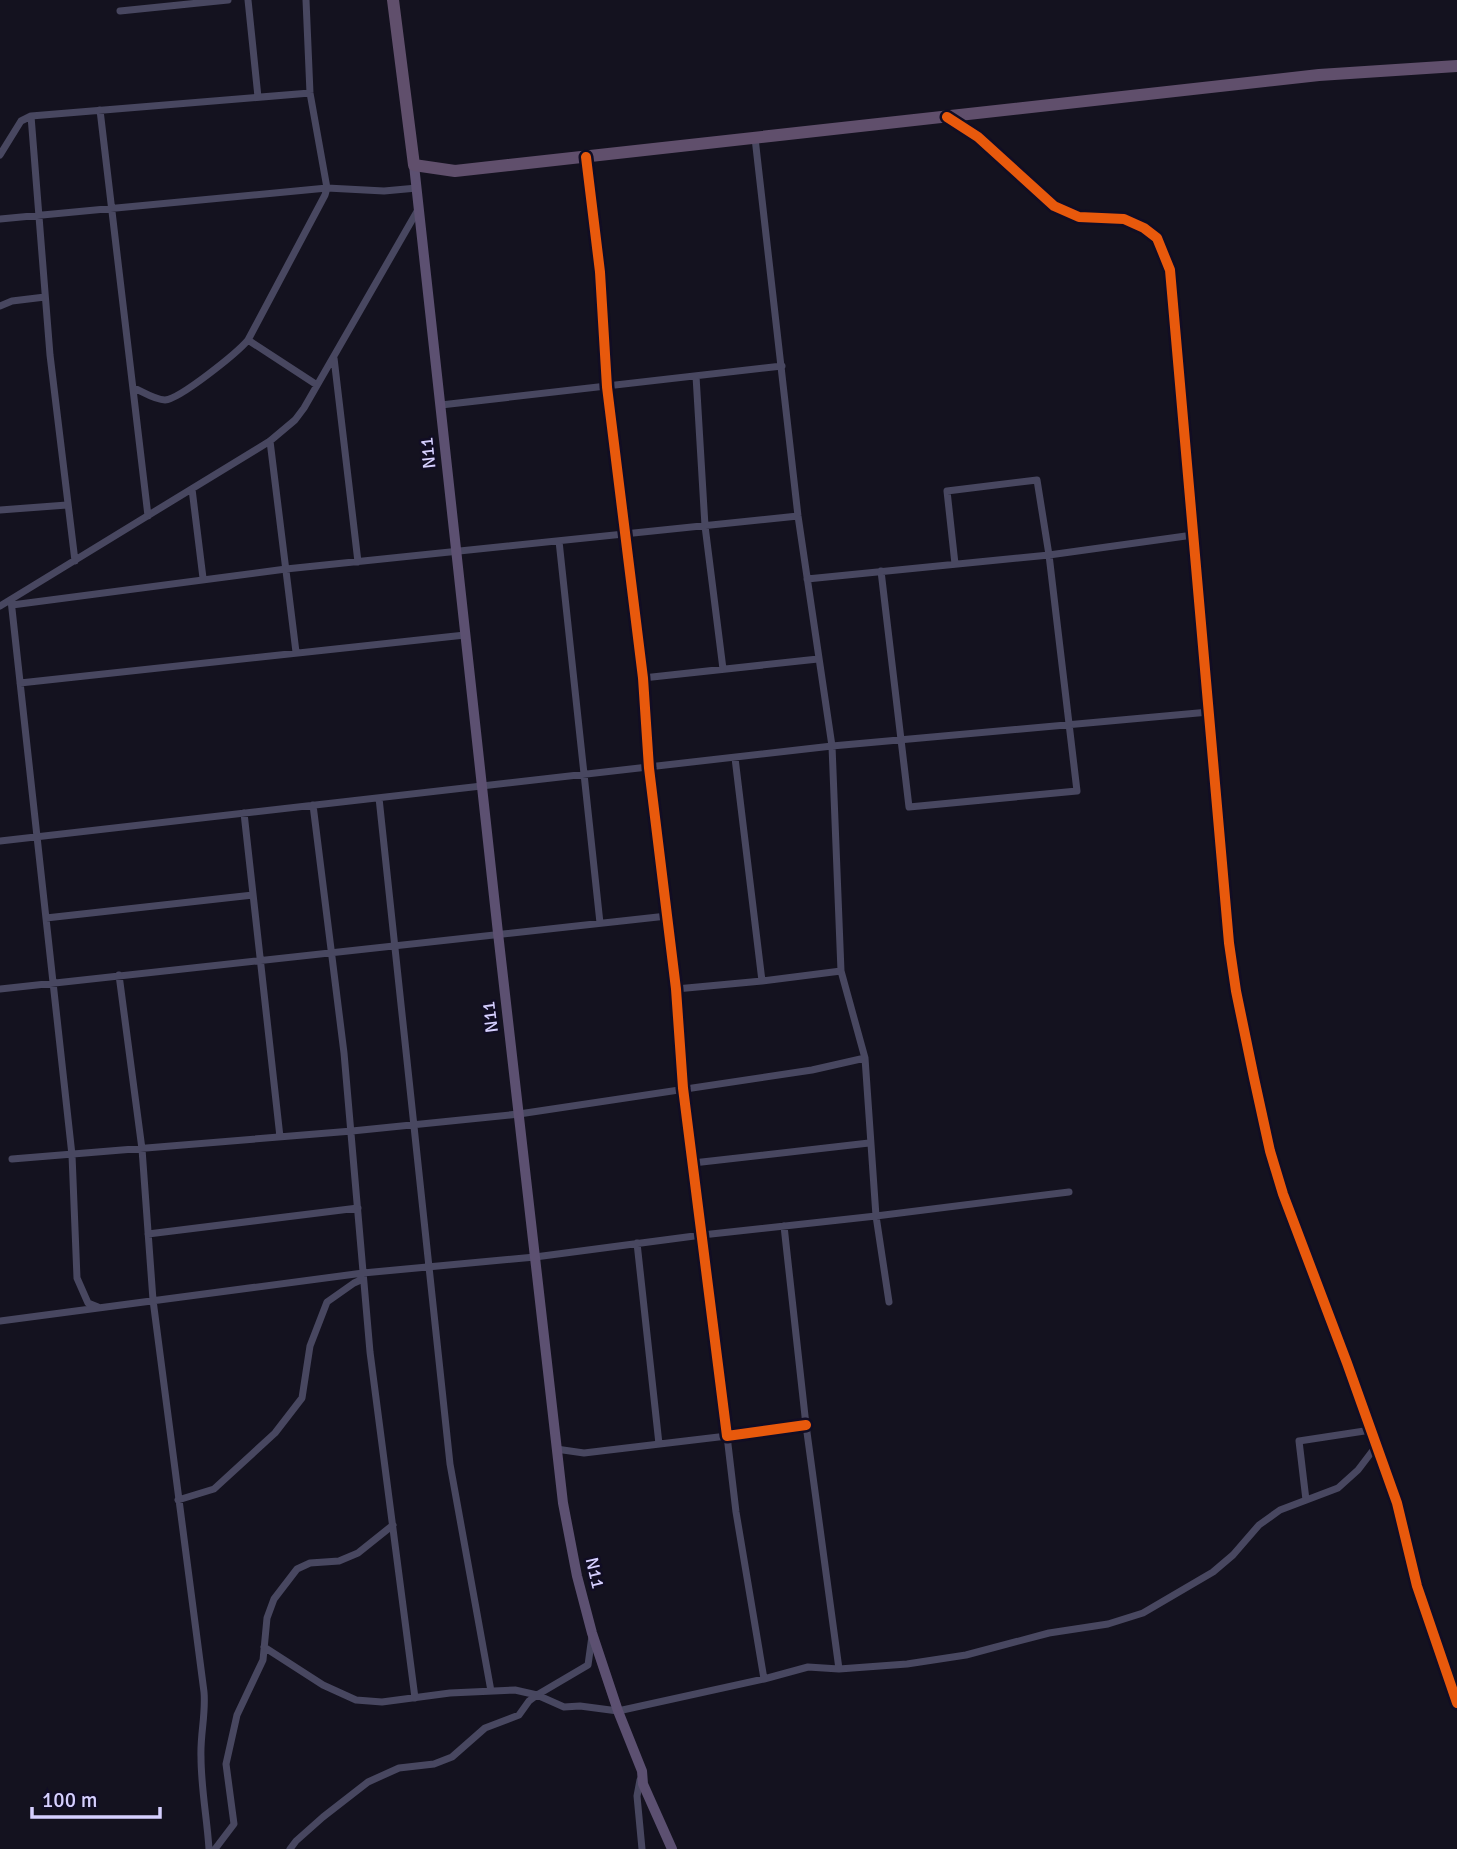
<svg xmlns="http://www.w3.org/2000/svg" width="1457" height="1849" font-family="Signika,sans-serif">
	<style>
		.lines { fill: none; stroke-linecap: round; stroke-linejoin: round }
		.minor { stroke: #484760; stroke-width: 7 }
		.tertiary { stroke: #484760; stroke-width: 9 }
		.primary { stroke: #5c5071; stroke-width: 10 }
		.trunk { stroke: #604f6c; stroke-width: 12 }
		.cycleway-casing { stroke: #110d24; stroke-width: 15 }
		.cycleway { stroke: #e8590c; stroke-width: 10 }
		.labels { text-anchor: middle; stroke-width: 5; stroke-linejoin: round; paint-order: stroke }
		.street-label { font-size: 18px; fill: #d6d0ff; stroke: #110d24 }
	</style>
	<rect width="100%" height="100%" fill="#14121f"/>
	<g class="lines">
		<path class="minor" d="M248,0L258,97
			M120,11L228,0
			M100,110L148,516
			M31,116L50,355L75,561
			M755,138L798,516L832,746L841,971L865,1058L876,1216L889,1302
			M0,155L21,121L31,116L310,93
			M586,157L600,272L607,387L643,678L649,768L676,989L683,1088L727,1436L806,1425
			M0,219L327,188L384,191L417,188
			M0,306L12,301L45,297
			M248,340L317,385
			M334,358L358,562
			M696,376L705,526L723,669
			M134,388C143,392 155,400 165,400C180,399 237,353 248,340L325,195L327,188L310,93L306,0
			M441,405L782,366
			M270,441L296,652
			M192,489L203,578
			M0,510L67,505
			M559,541L600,923
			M881,571L909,807L1077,791L1049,555L1037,480L947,491L955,564
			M807,579L1049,555L1193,535
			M11,600L72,1155L77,1278L88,1303L98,1307
			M12,605L286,569L798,516
			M0,606L270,441L295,420L304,408L419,208
			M643,678L818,659
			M20,683L465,635
			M735,758L762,981
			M379,798L450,1464L491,1691
			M313,805L344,1053L370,1352L415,1698
			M244,813L280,1137
			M0,841L832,746L1209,712
			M46,918L253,895
			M119,975L142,1149L153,1300L204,1692C206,1714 200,1735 201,1757C201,1788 207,1818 209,1849
			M0,989L667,916
			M676,989L762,981L841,971
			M12,1159L352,1131L519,1114L812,1070L865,1058
			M693,1163L869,1143
			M784,1226L806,1425L839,1669
			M148,1234L358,1208
			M637,1243L659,1444
			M0,1321L363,1273L535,1257L702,1235L876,1216L1069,1192
			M556,1449L584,1453L727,1436L736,1512L764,1679
			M178,1500L214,1489L275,1433L302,1398L310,1346L327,1302L354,1283L363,1279
			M1306,1500L1299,1441L1371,1430
			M264,1647L323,1685L356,1700L382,1702L450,1693L515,1690L537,1695L564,1707L580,1706L618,1711L764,1679L808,1667L839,1669L907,1664L966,1655L1049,1633L1108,1624L1143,1613L1213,1572L1233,1555L1259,1525L1280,1510L1338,1488L1358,1470L1377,1445
			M640,1780L637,1796L642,1849
			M215,1849L234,1824L226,1764L237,1715L263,1660L267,1618L274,1599L297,1569L310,1563L339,1561L358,1553L393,1525
			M290,1849L296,1841L323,1817L368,1782L399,1768L434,1764L452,1757L485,1728L519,1715L529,1701L537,1695L588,1665L592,1636"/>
		<path class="tertiary" d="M947,117L978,137L1054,206L1079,217L1124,219L1144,228L1157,238L1170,270L1229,943L1236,991L1254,1078L1270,1151L1283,1194L1347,1363L1397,1503L1417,1586L1457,1703"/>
		<path class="primary" d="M414,165L498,933L563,1503L577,1576L592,1633L618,1711L642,1771L643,1784L672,1849"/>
		<path class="trunk" d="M393,0L414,165L455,171L1319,75L1457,66"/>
		<defs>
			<path id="cycleway" d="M947,117L978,137L1054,206L1079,217L1124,219L1144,228L1157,238L1170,270L1229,943L1236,991L1254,1078L1270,1151L1283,1194L1347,1363L1397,1503L1417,1586L1457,1703
				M586,157L600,272L607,387L643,678L649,768L676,989L683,1088L727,1436L806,1425"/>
		</defs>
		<use href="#cycleway" class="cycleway-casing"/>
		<use href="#cycleway" class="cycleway"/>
	</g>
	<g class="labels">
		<g class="street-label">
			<text transform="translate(428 453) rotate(-96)" y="6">N11</text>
			<text transform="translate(490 1017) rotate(-97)" y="6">N11</text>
			<text transform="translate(595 1573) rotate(77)" y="6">N11</text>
		</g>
	</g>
	<path d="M32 1807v10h128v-10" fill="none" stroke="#d6d0ff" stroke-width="3.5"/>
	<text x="42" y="1807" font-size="21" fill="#d6d0ff" stroke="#110d24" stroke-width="5" paint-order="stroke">100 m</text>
</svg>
